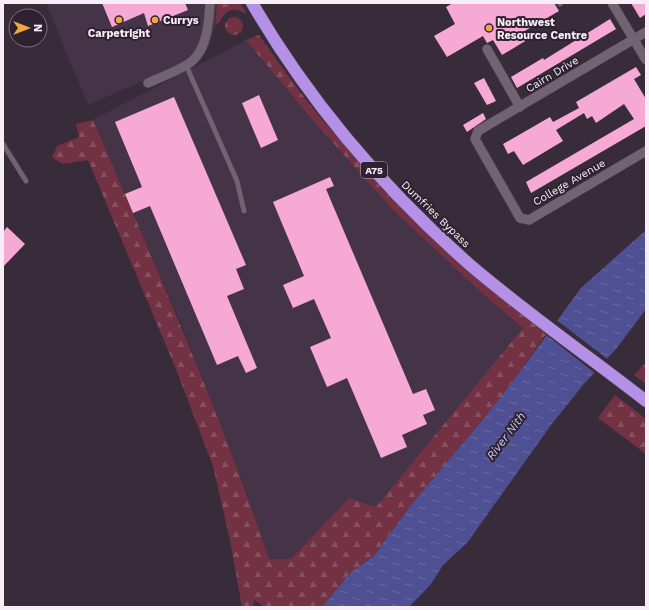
<svg xmlns="http://www.w3.org/2000/svg" width="649" height="610" font-family="'Work Sans',sans-serif">
	<style>
		.built { fill: #453447 }
		.forest { fill: url(#forest-firs) }
		.water { fill: url(#water-ripples) }
		.pier { fill: #392c3a }
		.building { fill: #f7a9d5 }
		.lines { fill: none; stroke-linecap: round; stroke-linejoin: round }
		.lane-casing { stroke: #544854; stroke-width: 5.5 }
		.street-casing { stroke: #544854; stroke-width: 10 }
		.highway-casing { stroke: #544854; stroke-width: 13 }
		.lane { stroke: #726373; stroke-width: 4.5 }
		.street { stroke: #726373; stroke-width: 9 }
		.highway { stroke: #b490e7; stroke-width: 12 }
		.poi-dot { fill: #f2a541; stroke: #2f2230; stroke-width: 1.5 }
		.labels { text-anchor: middle; stroke-width: 4; stroke-linejoin: round; paint-order: stroke }
		.shield { fill: #2f2230; stroke: #bbb1bb; stroke-width: 1 }
		.shield-label { font-size: 10px; font-weight: bold; fill: #f7eef7 }
		.poi-label { font-size: 11px; font-weight: bold; fill: #f7eef7; stroke: #2f2230; text-anchor: start }
		.street-label { font-size: 11px; fill: #f7eef7; stroke: #2f2230 }
		.water-label { font-size: 12px; font-style: italic; fill: #c7cbf2; stroke: #2f2230 }
	</style>
	<defs>
		<pattern id="forest-firs" width="22" height="20" patternUnits="userSpaceOnUse"><rect width="22" height="20" fill="#733243"/><path d="M5 1l3.5 6h-7zM16 11l3.5 6h-7z" fill="#88505f"/></pattern>
		<pattern id="water-ripples" width="26" height="14" patternUnits="userSpaceOnUse"><rect width="26" height="14" fill="#4f5093"/><path d="M2 4q2-2 4 0t4 0M15 11q2-2 4 0t4 0" fill="none" stroke="#696aa3"/></pattern>
	</defs>
	<rect width="100%" height="100%" fill="#392c3a"/>
	<path class="built" d="M46,3H217L216,24L208,49L172,68L88,105Z
		M246,40L310,117L394,211L483,294L523,328L376,507L349,498L291,559H269L248,497L181,324L93,120Z"/>
	<path class="forest" d="M217,3H240L247,14C232,7 227,8 219,23L216,24Z
		M225 26a9 9 0 1 1 18 0a9 9 0 1 1-18 0Z
		M259,35C287,74 315,115 349,149C411,214 477,276 546,334L519,373L485,417L411,505L374,556L351,572L322,607H262V605L254,600L253,607H242L230,540L213,466L176,369L88,160L62,164L52,157L57,146L79,137L76,124L93,120C155,265 219,409 269,559H291L349,498L376,507L523,328L483,294L394,211L310,117L246,40Z
		M646,363V384L634,375Z
		M615,395L646,419V454L598,418Z"/>
	<path class="water" d="M646,230V309L616,349L583,385L551,425L467,543L443,565L431,584L409,607H322L351,572L374,556L411,505L485,417L519,373L581,288Z"/>
	<path class="pier" d="M555,319L609,360L596,374L544,333Z"/>
	<path class="building" d="M102,3H185L188,10L148,26L144,13L112,27Z
		M453,3H554L559,11L523,32L527,40L502,55L493,40L487,43L483,36L447,57L434,36L455,24L446,7Z
		M631,3H646V14L640,18Z
		M610,19L616,29L517,88L511,77L543,58L544,60Z
		M636,67L641,75L634,79L646,99V126L531,193L526,182L634,119L624,104L596,123L592,116L587,119L584,113L556,130L563,141L523,165L514,151L508,154L503,144L550,117L553,122L579,108L576,102Z
		M484,78L496,101L487,105L474,83Z
		M259,95L278,140L261,148L242,103Z
		M174,97L246,265L236,269L244,289L227,296L257,368L246,373L238,356L217,365L150,206L133,213L125,194L142,187L115,122Z
		M483,113L486,119L467,132L463,125Z
		M330,177L334,186L326,189L413,394L426,389L435,410L423,415L427,424L402,435L407,447L381,458L347,378L327,387L310,347L331,338L314,299L293,308L283,285L304,276L273,202Z
		M7,227L25,244L3,267V232Z"/>
	<g class="lines">
		<defs>
			<path id="lane" d="M560,4L561,3
				M186,65L237,181L244,211
				M3,144L26,181"/>
			<path id="street" d="M612,3L646,60
				M646,32L478,131L475,139L520,218L529,220L646,151
				M487,49L520,107
				M148,83C160,77 182,70 192,61C207,49 209,21 210,3"/>
			<path id="highway" d="M252,3C309,101 384,189 469,264C526,313 587,355 646,401"/>
		</defs>
		<use href="#lane" class="lane-casing"/>
		<use href="#street" class="street-casing"/>
		<use href="#highway" class="highway-casing"/>
		<use href="#lane" class="lane"/>
		<use href="#street" class="street"/>
		<use href="#highway" class="highway"/>
	</g>
	<g class="poi-dot">
		<circle cx="119" cy="20" r="4"/>
		<circle cx="155" cy="20" r="4"/>
		<circle cx="489" cy="28" r="4"/>
	</g>
	<g class="labels">
		<rect class="shield" x="361" y="162" width="26" height="16" rx="3"/>
		<g class="shield-label">
			<text x="374" y="174">A75</text>
		</g>
		<g class="poi-label">
			<text x="163" y="24">Currys</text>
			<text x="497" y="26">Northwest<tspan x="497" dy="13">Resource Centre</tspan></text>
			<text x="119" y="37" text-anchor="middle">Carpetright</text>
		</g>
		<g class="street-label">
			<text transform="translate(552 74) rotate(-31)" y="4">Cairn Drive</text>
			<text transform="translate(569 182) rotate(-30)" y="4">College Avenue</text>
			<text transform="translate(436 214) rotate(44)" y="4">Dumfries Bypass</text>
		</g>
		<g class="water-label">
			<text transform="translate(506 436) rotate(-53)" y="4">River Nith</text>
		</g>
	</g>
	<rect width="649" height="610" fill="none" stroke="#f7eef7" stroke-width="8"/>
	<g transform="translate(28 28) rotate(90)"><circle r="19" fill="#2f2230" stroke="#7f7480"/>
	<path d="M0-3L7 15L0 10L-7 15Z" fill="#f2a541"/>
	<text y="-6" font-size="11" font-weight="bold" text-anchor="middle" fill="#f7eef7">N</text>
	</g>
</svg>
